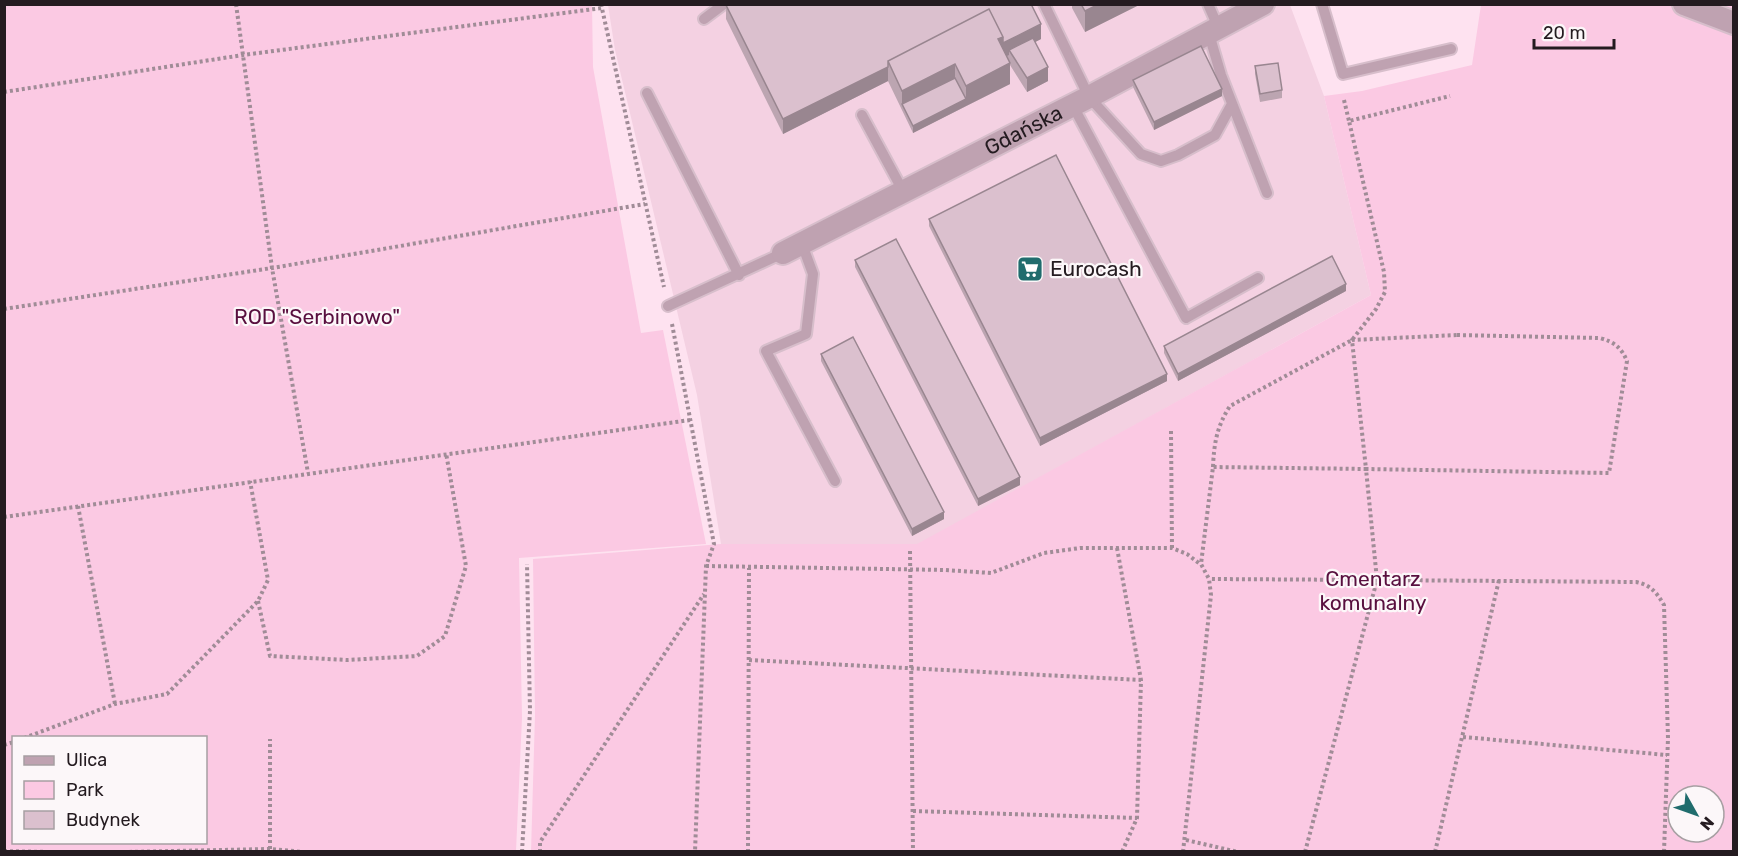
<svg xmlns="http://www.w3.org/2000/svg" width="1738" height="856" font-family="Rubik,sans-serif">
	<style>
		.built { fill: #f4d1e2 }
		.green { fill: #fbc9e3; fill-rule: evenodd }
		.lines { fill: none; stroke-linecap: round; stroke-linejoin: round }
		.service-casing { stroke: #d7becb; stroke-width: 14 }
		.minor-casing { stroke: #d7becb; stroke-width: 26 }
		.path { stroke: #a08c97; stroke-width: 4; stroke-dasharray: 3 3; stroke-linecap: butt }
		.service { stroke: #bfa2b1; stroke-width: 10 }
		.minor { stroke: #bfa2b1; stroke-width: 22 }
		.wall { fill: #bca5b1 }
		.shaded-wall { fill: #998690 }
		.building { fill: #dbc0ce; stroke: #998690; stroke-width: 1.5 }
		.labels { text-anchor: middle; stroke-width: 4.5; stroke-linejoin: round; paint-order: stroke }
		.street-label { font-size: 21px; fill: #241b20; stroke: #fcf7f9 }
		.poi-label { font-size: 21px; fill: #241b20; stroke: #fcf7f9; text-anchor: start }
		.park-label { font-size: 21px; fill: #590f3f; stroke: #fcf7f9 }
	</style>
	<rect width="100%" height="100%" fill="#fee2f0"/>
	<path class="built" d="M608,5H1290L1324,96L1371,295L917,545L721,544L697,395L615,50Z"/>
	<path class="green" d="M5,4L592,5L593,67L641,333L663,330L706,544L519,558L522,718L516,851H5ZM14,738H206V842H14Z
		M1481,5H1733V851L531,852L535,715L533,559L721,544H917L1371,295L1324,96L1362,91L1472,65ZM1678,796H1714V832H1678Z"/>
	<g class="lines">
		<defs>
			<path id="service" d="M1044,4L1089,97L1141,154L1161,161L1178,155L1215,135L1232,104
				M1208,4L1219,29
				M1322,4L1343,74L1451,49
				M704,19L724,4
				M1209,34L1221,75L1267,193
				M647,93L739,275
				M1072,104L1186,318L1258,278
				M862,115L903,191
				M802,244L813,274L806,334L766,351L835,481
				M668,306L783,253"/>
			<g id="minor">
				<path d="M1684,4L1734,23"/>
				<path id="s1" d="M783,253L1089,97L1263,4"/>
			</g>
		</defs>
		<use href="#service" class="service-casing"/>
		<use href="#minor" class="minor-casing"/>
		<path class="path" d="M236,4L272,268L308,473
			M601,4L664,287
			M4,92L243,55L602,8
			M1344,100L1349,121
			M4,309L272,268L645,204
			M672,324L714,544L706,566L695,852
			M1457,335L1600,338C1614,342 1621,347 1627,361L1609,473L1366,469L1352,340Z
			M1171,431L1172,548
			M1213,467C1214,443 1217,426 1230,406L1352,340L1376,309L1385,292L1384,272L1349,121L1450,96
			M78,506L115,704
			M4,517L690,420
			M1117,548L1141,680L1137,818L1122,852
			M910,551L913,852
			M706,566L945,570L991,573L1044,553L1080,548H1172L1187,554L1200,564
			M258,601L270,656L347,660L417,656L445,636L466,566L446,453
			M749,660L1141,680
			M1463,737L1667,755
			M24,738L115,704L167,694L258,601L268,580L250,481
			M4,745L14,742
			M913,811L1137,818
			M1186,840L1238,852
			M270,849V739
			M4,851L50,852
			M123,852L270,849L304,852
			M522,852L530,711L527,564
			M540,852V842L704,594
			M748,852L749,568
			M1183,852L1211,595L1209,579L1201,564L1213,467L1366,469L1377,580L1209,579
			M1305,852L1377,580L1636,582C1651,585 1657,593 1664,605L1668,738L1664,852
			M1435,852L1499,580"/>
		<use href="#service" class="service"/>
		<use href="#minor" class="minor"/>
	</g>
	<path class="wall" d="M1072,4H1141L1085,32L1072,8Z
		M726,5L1041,39L1035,42L1048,81L1027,92L1010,65V84L913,133L888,81L783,134L726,19Z
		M1255,66L1282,90V98L1260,102L1255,74Z
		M1133,80L1222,96L1154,130L1133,87Z
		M929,219L1167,381L1040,446L929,226Z
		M855,260L1020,485L978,506L855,267Z
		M1346,291L1178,381L1164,353V346Z
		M821,354L944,519L912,536L821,361Z"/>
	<path class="shaded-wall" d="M1099,4H1141L1085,32V11Z
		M1041,24V39L1012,54L1009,50V55L998,60V39Z
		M1010,63V84L966,106V86Z
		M955,64V85L902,104V91Z
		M888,67V81L783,134V119Z
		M1048,67V81L1027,92V78Z
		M1222,89V96L1154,130V122Z
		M966,99V106L913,133V126Z
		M1346,284V291L1178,381V374Z
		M1167,374V381L1040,446V438Z
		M1020,477V485L978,506V499Z
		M944,512V519L912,536V529Z"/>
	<path class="building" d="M726,4H1031L1041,24L1003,43V37L989,9L888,61V67L783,119L726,5Z
		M1081,4H1099L1085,11Z
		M989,9L1003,37L998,39L1010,63L966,86L955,64L902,91L888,61Z
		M1033,38L1048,67L1027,78L1009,50Z
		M1201,46L1222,89L1154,122L1133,80Z
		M1278,63L1282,90L1260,94L1255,66Z
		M955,78L966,99L913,126L902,104Z
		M1056,155L1167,374L1040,438L929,219Z
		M896,239L1020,477L978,499L855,260Z
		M1332,256L1346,284L1178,374L1164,346Z
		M853,337L944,512L912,529L821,354Z"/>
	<defs>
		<symbol id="supermarket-square" viewBox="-11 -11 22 22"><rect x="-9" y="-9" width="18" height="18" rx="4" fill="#206c6d" stroke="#fcf7f9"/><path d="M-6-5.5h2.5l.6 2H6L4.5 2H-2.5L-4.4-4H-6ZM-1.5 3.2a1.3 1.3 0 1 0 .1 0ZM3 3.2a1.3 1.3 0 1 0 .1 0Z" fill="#fff"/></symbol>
	</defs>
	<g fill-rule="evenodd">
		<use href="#supermarket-square" x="1015" y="254" width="30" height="30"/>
	</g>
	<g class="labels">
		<g class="street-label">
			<text dy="7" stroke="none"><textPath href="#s1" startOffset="270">Gdańska</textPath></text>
		</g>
		<g class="poi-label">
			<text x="1050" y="276">Eurocash</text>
		</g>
		<g class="park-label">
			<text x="317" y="324">ROD "Serbinowo"</text>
			<text x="1373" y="586">Cmentarz<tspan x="1373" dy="24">komunalny</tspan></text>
		</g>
	</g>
	<rect width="1738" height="856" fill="none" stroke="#241b20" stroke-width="12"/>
	<rect x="12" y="736" width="195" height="108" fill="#fcf7f9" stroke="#a69fa2" stroke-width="1.5"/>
	<rect x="24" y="756" width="30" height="9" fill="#bfa2b1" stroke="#a69fa2" stroke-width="1.5"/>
	<text x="66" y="766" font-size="18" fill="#241b20">Ulica</text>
	<rect x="24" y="781" width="30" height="18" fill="#fbc9e3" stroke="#a69fa2" stroke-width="1.5"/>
	<text x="66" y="796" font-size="18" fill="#241b20">Park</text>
	<rect x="24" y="811" width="30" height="18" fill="#dbc0ce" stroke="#a69fa2" stroke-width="1.5"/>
	<text x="66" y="826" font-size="18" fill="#241b20">Budynek</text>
	<g transform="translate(1696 814) rotate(130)"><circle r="28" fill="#fcf7f9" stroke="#a69fa2" stroke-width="1.5"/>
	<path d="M0-4.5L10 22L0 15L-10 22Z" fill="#206c6d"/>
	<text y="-9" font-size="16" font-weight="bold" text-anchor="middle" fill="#241b20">N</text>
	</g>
	<path d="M1534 39v9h80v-9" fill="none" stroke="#241b20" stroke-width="3"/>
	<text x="1543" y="39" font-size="18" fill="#241b20" stroke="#fcf7f9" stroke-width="4.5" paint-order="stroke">20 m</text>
</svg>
